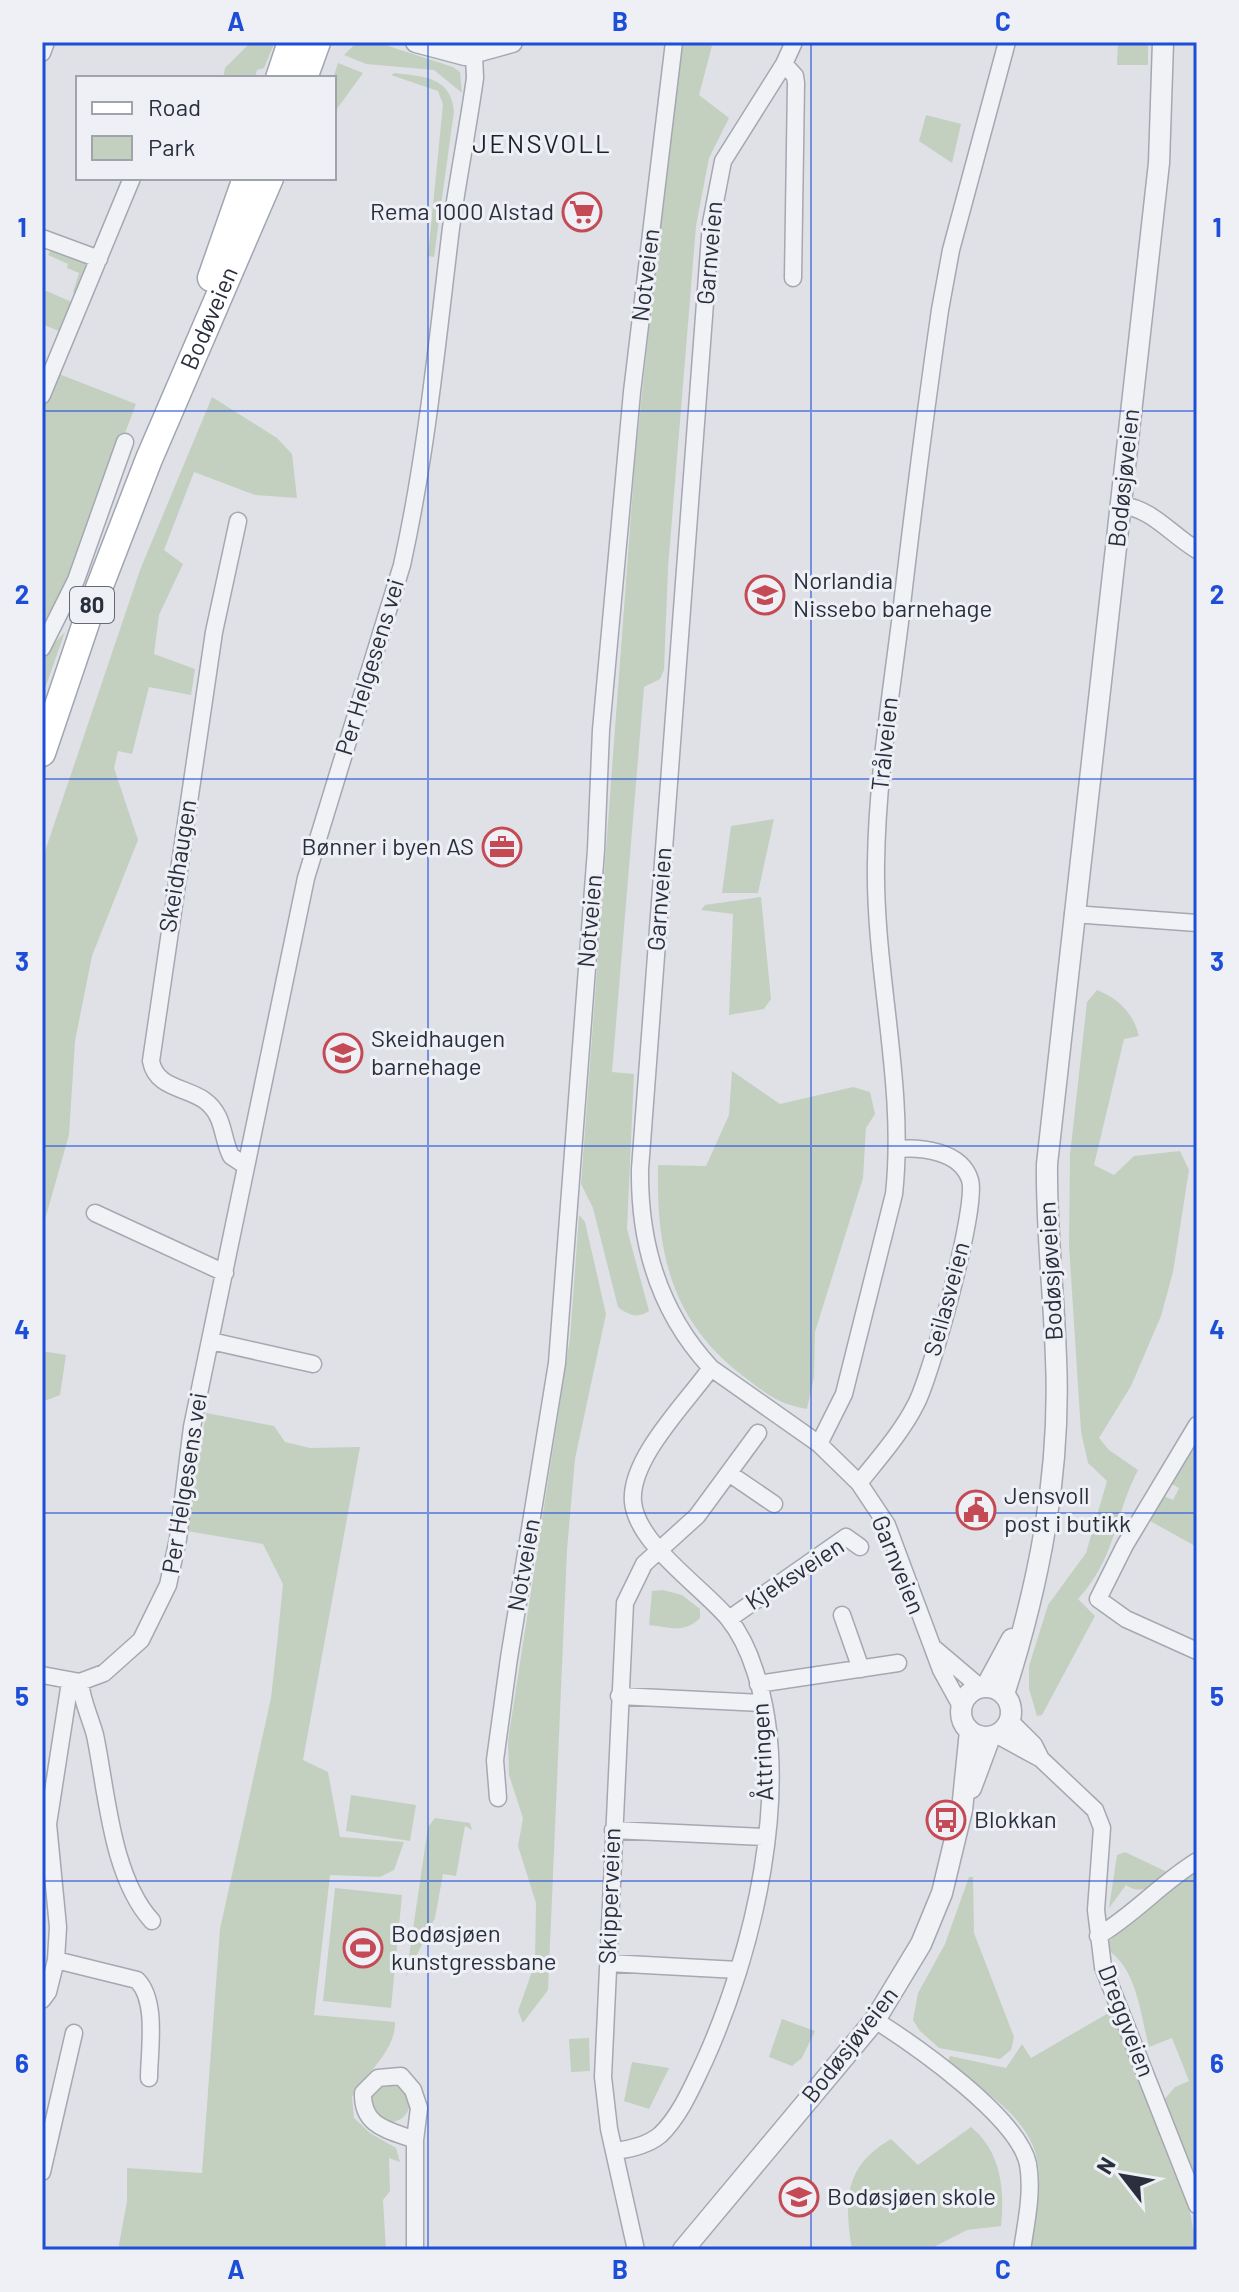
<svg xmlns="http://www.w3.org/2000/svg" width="1239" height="2292" font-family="Barlow,sans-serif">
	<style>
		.green { fill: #c3d0c0 }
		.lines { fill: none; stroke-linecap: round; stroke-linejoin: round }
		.minor-casing { stroke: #a5a8b1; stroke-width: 19 }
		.tertiary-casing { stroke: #a5a8b1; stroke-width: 23 }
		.primary-casing { stroke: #9fa5b2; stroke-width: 29 }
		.minor { stroke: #f1f2f6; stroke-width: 16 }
		.tertiary { stroke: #f1f2f6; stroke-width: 20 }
		.primary { stroke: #fff; stroke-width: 26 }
		.grid { fill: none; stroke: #1d4ed8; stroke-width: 2; stroke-opacity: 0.55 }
		.labels { text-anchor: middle; stroke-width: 6; stroke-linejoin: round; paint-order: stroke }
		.shield { fill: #eef0f5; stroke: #646974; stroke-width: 2 }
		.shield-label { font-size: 22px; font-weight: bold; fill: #292f3d }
		.poi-label { font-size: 24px; fill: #292f3d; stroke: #eef0f5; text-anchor: start }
		.street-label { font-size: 24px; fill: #292f3d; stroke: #eef0f5 }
		.neighbourhood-label { font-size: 26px; letter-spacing: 2px; fill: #1b202e; stroke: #eef0f5 }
		.neatline { fill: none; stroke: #1d4ed8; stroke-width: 3 }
		.grid-label { font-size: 26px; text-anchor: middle; font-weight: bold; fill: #1d4ed8 }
	</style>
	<rect width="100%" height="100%" fill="#dfe1e7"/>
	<path class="green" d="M251,42H275L264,68L257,70L255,78H223L225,68Z
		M357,42H376L453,67L460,72L462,93L434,70L366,64L344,55Z
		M683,42H713L699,95L729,118L709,158L696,226L668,568L664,670L660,679L644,687L612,1072L634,1074L627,1229L649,1311C638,1319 628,1315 618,1307L593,1208L581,1184L635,461L668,145Z
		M1118,42H1148V65H1117Z
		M338,63L363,73L334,113L333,78Z
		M395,73C424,77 450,76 454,111L434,257L428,256L443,104L438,91L391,75Z
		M926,115L961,124L952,163L919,141Z
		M52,248L88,263L77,294L73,292L79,273L67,268L68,264L48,255Z
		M42,289L74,303L61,332L42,324Z
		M59,374L136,404L64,594L42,636V410Z
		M212,397L277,438L292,454L297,498L255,495L194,472L164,550L183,564L159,615L154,654L195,669L191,695L149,687L132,754L118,751L114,768L138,840L92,956L75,1041L69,1135L42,1230V860L140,570Z
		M65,632L42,697V656Z
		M774,819L758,893H722L731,826Z
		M761,897L771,999L764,1009L729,1015L733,914L701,910L705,905Z
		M1097,990C1119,999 1133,1013 1139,1036L1124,1039L1094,1165L1114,1175L1134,1156L1180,1151L1189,1170L1173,1272L1161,1316L1131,1386L1099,1438L1109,1450L1138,1470C1114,1516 1117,1556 1078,1599L1095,1616L1042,1715L1037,1716L1029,1689V1666L1048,1605L1086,1553L1107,1481L1088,1463L1081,1432L1069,1245L1070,1155L1087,1002Z
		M732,1071L780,1104L853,1087L870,1092L875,1114L866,1128L863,1178L815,1332L814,1377L807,1409C777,1404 767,1394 743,1376C671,1321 656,1252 658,1165L706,1166L729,1115Z
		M579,1215L585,1222L606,1314L575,1459L567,1550L548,1990L523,2023L518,2011L535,1963L536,1903L518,1846L523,1818L509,1775L508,1741L570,1338Z
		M42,1351L66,1355L60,1395L42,1402Z
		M206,1413L274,1426L285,1442L310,1448L360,1447L303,1760L328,1772L340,1837L404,1842L394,1870L380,1877L330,1875L314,2015L395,2022C396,2051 365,2074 352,2097L354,2118L370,2133L396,2148L400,2162L389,2158L390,2191L383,2200L386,2250H118L127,2201V2168L202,2173L220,1929L271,1698L277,1644L283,1584L263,1544L187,1531Z
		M1197,1434V1547L1150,1521L1164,1496L1173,1500L1179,1488L1170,1483Z
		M663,1590L682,1595L700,1609V1618C684,1634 670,1627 649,1625L652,1591Z
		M351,1795L416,1805L410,1841L346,1831Z
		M435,1818L470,1823L472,1830L465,1826L456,1876L443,1874L435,1918L406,1977L428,1827Z
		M1125,1852L1167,1872C1153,1884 1144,1897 1126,1885L1109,1908L1117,1855Z
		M1197,1867V2180H1196L1163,2101L1175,2087L1189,2081L1172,2038L1149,2047C1142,2020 1138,1983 1120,1961C1115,1955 1110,1952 1106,1947C1111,1932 1180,1881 1197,1867Z
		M969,1877H973L974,1933L1014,2037L1011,2050L1000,2059L939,2048L920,2031L913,2020L918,1993L945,1944Z
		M335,1888L402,1895L391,2008L323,2001Z
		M1110,2012L1166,2145L1190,2212L1197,2250H1029C1032,2225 1040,2201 1039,2175C1038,2120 984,2092 947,2063L950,2056L1006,2068L1022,2044L1031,2058Z
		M782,2019L815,2031L802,2058L792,2066L769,2057Z
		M589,2038L590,2071L571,2072L569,2039Z
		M632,2062L669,2068L649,2109L624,2101Z
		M370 2102a20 20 0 1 1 40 0a20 20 0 1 1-40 0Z
		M971,2127C1001,2151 1005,2190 1001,2226L967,2230L928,2250H852C844,2200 844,2166 891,2139L918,2165Z"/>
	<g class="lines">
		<defs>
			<path id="minor" d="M794,42L784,64L723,161L711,223L640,1169C639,1245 659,1312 711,1368L819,1444L859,1483L887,1525L941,1670L962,1708
				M42,53L46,42
				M784,64L795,76L796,83L793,278
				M42,238L99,259
				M42,395L132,178
				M1121,505C1153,509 1170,534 1197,550
				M238,521L214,632L151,1061C156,1088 185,1087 204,1100C225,1115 221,1136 231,1156L246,1166
				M42,648L76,580L125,442
				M1073,914L1197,923
				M95,1213L225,1273
				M211,1341L313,1364
				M1197,1425L1125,1545L1098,1599L1126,1619L1197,1651
				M819,1444L844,1394L894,1194C906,1084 874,974 876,863C877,782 890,702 900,622C912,518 925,414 940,310L951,250L1007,42
				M730,1474L774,1504
				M859,1483C879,1458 902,1432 916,1404C931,1376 978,1206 970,1180C961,1151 922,1147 897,1149
				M842,1615L861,1669
				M729,1619L846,1537L860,1547
				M935,1649L981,1688
				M42,1675L80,1682L104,1673L141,1640L168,1585L178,1539L192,1427L306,878L402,565C427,451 437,343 451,228C458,178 468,128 475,78L474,55
				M80,1682C82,1701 90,1717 95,1735C107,1792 111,1876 152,1921
				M758,1684L898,1663
				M619,1696L762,1703
				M1010,1721L1034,1745L1041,1759
				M997,1735L1041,1759L1095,1810L1102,1828L1096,1910L1103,1967L1197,2205
				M498,1798L495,1760L509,1658L557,1363L596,850L601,730L632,392L674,42
				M613,1830L765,1837
				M1098,1936C1135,1914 1161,1883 1197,1861
				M56,1960L58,1927L48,1824L70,1682
				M608,1963L738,1970
				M42,2000L48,1992L56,1960L137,1980C158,2001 149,2051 149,2078
				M875,2020C916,2046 1018,2117 1028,2164C1033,2192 1026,2223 1022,2250
				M615,2151C631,2149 648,2145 660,2135C680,2116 692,2087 704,2062C753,1954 794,1787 755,1671C749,1652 741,1634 728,1618C701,1586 637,1544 633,1502C629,1459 687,1402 711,1368
				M42,2172L74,2033
				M415,2250V2140L419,2108L413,2090L401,2076L378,2078L363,2093C362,2127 389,2130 415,2140
				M636,2250L609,2129L603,2077L625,1603L644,1564L697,1516L758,1433"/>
			<path id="tertiary" d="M416,42L465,55L512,42
				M986,1687L1012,1639
				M961 1712a25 25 0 1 1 50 0a25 25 0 1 1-50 0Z
				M1004,1694C1039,1585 1061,1474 1056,1359C1054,1293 1046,1229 1047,1164L1159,163L1163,42
				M971,1788L990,1737
				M683,2250L875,2020L921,1944L942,1893L962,1810L970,1731"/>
			<g id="primary">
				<path d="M279,78L291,42"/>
				<path d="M304,78L317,42"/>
				<path d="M211,278L246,178"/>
				<path id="s1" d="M42,753L89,614L149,459L270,178"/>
			</g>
		</defs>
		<use href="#minor" class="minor-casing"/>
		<use href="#tertiary" class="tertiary-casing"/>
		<use href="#primary" class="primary-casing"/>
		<use href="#minor" class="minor"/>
		<use href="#tertiary" class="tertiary"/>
		<use href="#primary" class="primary"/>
	</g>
	<path class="grid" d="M428,42V2250M811,42V2250M42,411H1197M42,779H1197M42,1146H1197M42,1513H1197M42,1881H1197"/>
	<defs>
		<symbol id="supermarket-ring" viewBox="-11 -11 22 22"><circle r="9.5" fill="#eef0f5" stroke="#c44b56" stroke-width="1.5"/><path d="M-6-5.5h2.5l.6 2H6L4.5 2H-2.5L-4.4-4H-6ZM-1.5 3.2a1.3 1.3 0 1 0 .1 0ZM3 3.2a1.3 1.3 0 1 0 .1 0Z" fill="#c44b56"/></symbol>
		<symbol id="school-ring" viewBox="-11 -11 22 22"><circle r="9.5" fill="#eef0f5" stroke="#c44b56" stroke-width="1.5"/><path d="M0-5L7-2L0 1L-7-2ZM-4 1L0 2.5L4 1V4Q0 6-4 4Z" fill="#c44b56"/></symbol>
		<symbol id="office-ring" viewBox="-11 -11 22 22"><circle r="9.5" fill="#eef0f5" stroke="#c44b56" stroke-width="1.5"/><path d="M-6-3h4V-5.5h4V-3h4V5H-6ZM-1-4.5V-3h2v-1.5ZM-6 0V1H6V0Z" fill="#c44b56"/></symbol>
		<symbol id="civic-ring" viewBox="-11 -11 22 22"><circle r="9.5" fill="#eef0f5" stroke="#c44b56" stroke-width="1.5"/><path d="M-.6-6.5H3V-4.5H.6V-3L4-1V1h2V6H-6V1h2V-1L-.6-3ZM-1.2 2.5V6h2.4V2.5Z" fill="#c44b56"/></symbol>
		<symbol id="bus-ring" viewBox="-11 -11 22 22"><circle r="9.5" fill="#eef0f5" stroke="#c44b56" stroke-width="1.5"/><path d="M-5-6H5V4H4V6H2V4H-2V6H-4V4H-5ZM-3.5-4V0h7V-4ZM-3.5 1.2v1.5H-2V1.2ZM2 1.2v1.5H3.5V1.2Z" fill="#c44b56"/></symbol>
		<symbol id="stadium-ring" viewBox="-11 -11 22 22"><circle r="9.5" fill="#eef0f5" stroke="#c44b56" stroke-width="1.5"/><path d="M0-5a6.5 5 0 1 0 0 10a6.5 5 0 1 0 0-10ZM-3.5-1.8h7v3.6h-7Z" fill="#c44b56"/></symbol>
	</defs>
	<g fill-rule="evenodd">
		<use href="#supermarket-ring" x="560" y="190" width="44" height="44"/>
		<use href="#school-ring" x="743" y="573" width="44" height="44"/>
		<use href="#office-ring" x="480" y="825" width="44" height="44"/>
		<use href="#school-ring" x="321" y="1031" width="44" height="44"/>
		<use href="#civic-ring" x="954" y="1488" width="44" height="44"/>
		<use href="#bus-ring" x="924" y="1798" width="44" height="44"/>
		<use href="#stadium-ring" x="341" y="1926" width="44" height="44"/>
		<use href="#school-ring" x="777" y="2175" width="44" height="44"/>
	</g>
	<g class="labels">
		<rect class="shield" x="70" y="587" width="44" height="36" rx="6"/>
		<g class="shield-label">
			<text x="92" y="613">80</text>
		</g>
		<g class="poi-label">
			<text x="554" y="220" text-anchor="end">Rema 1000 Alstad</text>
			<text x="793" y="589">Norlandia<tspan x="793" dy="28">Nissebo barnehage</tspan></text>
			<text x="474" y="855" text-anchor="end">Bønner i byen AS</text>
			<text x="371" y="1047">Skeidhaugen<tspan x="371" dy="28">barnehage</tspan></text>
			<text x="1004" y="1504">Jensvoll<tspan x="1004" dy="28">post i butikk</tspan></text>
			<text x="974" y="1828">Blokkan</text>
			<text x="391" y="1942">Bodøsjøen<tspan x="391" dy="28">kunstgressbane</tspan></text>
			<text x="827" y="2205">Bodøsjøen skole</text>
		</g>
		<g class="street-label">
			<text transform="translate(710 253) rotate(-85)" y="8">Garnveien</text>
			<text transform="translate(646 275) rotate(-83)" y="8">Notveien</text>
			<text dy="8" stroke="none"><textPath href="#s1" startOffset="466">Bodøveien</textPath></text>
			<text transform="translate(1124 478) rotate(-84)" y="8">Bodøsjøveien</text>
			<text transform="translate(370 667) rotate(-73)" y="8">Per Helgesens vei</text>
			<text transform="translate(885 744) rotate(-84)" y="8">Trålveien</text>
			<text transform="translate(178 866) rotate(-81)" y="8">Skeidhaugen</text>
			<text transform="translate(660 899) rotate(-86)" y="8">Garnveien</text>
			<text transform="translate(590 921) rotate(-85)" y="8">Notveien</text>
			<text transform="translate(1051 1271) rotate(-93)" y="8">Bodøsjøveien</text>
			<text transform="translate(947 1299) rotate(-75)" y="8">Seilasveien</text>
			<text transform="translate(185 1483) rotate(-81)" y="8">Per Helgesens vei</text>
			<text transform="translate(524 1565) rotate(-80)" y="8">Notveien</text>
			<text transform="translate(898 1565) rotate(68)" y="8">Garnveien</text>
			<text transform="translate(795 1574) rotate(-33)" y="8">Kjeksveien</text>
			<text transform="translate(763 1752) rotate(-93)" y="8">Åttringen</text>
			<text transform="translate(610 1896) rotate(-88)" y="8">Skipperveien</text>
			<text transform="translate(1126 2021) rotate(69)" y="8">Dreggveien</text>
			<text transform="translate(850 2045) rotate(-52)" y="8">Bodøsjøveien</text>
		</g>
		<g class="neighbourhood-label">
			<text x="542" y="153">JENSVOLL</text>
		</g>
	</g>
	<rect width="1239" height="2292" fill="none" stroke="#eef0f5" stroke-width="88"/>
	<rect x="76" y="76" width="260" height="104" fill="#eef0f5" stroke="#9fa3ab" stroke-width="2"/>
	<rect x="92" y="102" width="40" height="12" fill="#ffffff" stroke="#9fa3ab" stroke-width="2"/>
	<text x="148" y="116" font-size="24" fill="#292f3d">Road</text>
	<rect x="92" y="136" width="40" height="24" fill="#c3d0c0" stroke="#9fa3ab" stroke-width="2"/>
	<text x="148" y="156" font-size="24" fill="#292f3d">Park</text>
	<g transform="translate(1123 2176) rotate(301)" stroke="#eef0f5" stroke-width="6" paint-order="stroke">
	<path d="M0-6L14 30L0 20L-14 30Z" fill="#292f3d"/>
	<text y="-12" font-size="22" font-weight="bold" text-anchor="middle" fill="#292f3d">N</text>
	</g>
	<rect x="44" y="44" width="1151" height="2204" class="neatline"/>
	<g class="grid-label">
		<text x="236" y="31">A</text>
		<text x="620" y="31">B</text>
		<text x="1003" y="31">C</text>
		<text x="22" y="237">1</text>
		<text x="1217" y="237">1</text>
		<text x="22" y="604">2</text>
		<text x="1217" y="604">2</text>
		<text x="22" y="971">3</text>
		<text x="1217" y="971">3</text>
		<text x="22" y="1339">4</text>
		<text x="1217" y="1339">4</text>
		<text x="22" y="1706">5</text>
		<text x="1217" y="1706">5</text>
		<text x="22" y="2073">6</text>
		<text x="1217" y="2073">6</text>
		<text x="236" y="2279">A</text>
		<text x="620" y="2279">B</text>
		<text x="1003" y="2279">C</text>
	</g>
</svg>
